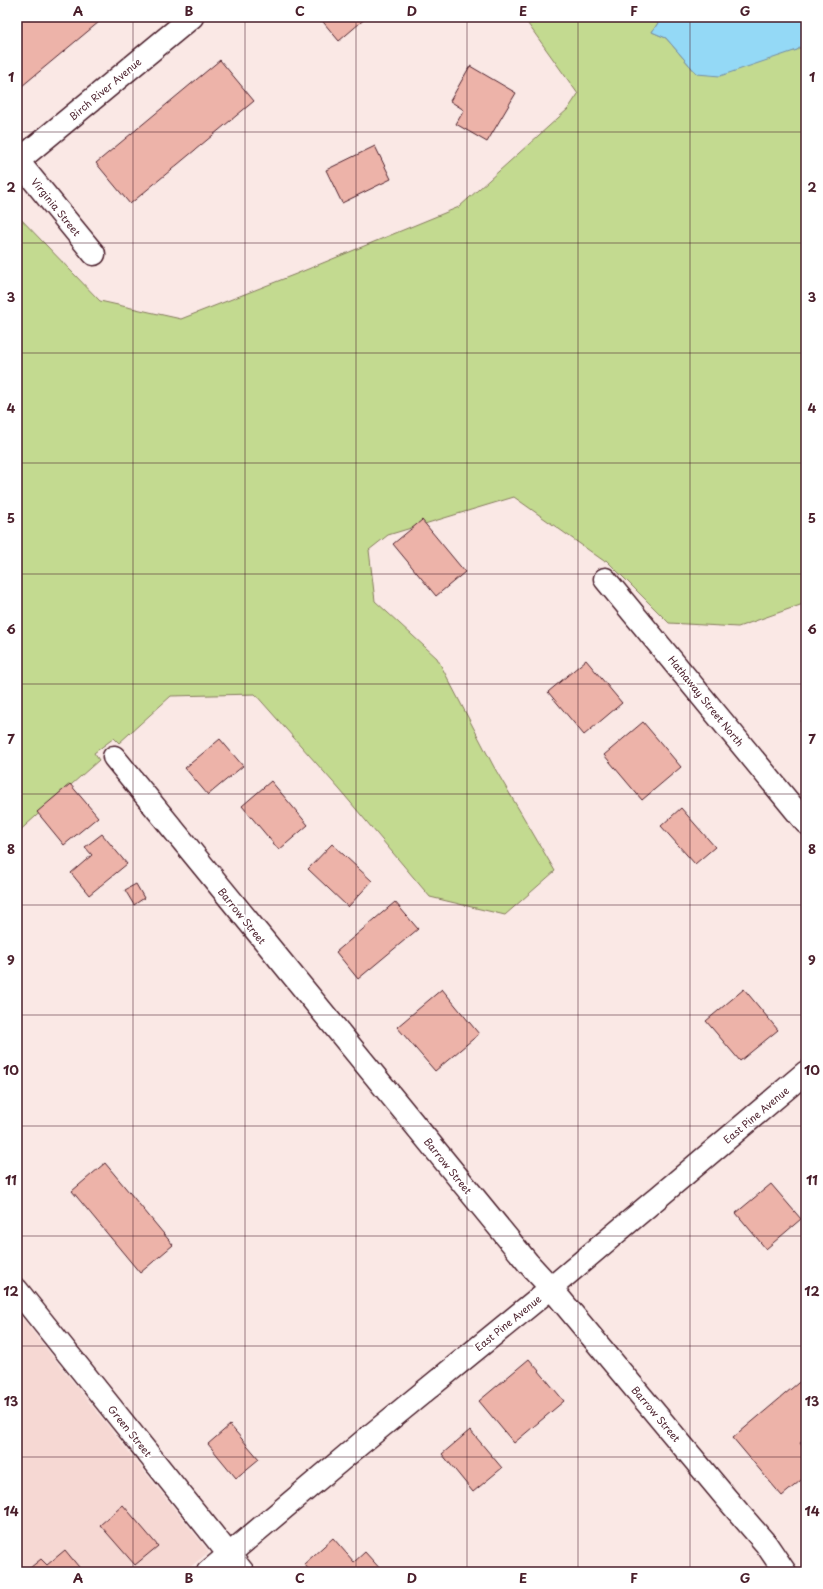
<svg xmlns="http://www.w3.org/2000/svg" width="823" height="1589" font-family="'Playpen Sans',sans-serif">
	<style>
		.built { fill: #f6d8d3 }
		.green { fill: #c3da90; stroke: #867c5e }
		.water { fill: #94d9f6; stroke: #768fa5 }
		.building { fill: #edb3a9; stroke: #4a1f2b }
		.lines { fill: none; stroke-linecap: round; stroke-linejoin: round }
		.minor-casing { stroke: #4a1f2b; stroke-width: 25 }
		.minor { stroke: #fff; stroke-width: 22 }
		.grid { fill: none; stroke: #4a1f2b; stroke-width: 1; stroke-opacity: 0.55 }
		.labels { text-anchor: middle; stroke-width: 4; stroke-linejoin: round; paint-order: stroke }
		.street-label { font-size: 10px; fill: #4a1f2b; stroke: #fff }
		.neatline { fill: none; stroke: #4a1f2b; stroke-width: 1.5 }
		.grid-label { font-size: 13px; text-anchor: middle; font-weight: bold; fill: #4a1f2b }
	</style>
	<rect width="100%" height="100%" fill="#fae8e5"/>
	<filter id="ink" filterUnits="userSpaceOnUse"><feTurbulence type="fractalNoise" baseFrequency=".025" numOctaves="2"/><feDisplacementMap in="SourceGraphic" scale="8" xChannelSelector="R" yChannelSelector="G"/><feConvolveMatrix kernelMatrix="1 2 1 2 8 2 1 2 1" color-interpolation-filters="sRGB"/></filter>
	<g filter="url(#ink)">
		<path class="built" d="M17,1312L209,1552L184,1572H17Z"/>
		<path class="green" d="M523,17H662L652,32L666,38L697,74L797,50L806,43V603L738,627L669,623L606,560L604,561L514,497L388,535L369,550L375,601L437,658L494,767L555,871L505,915L430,897L340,790L255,694L171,696L119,743L114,738L94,753L99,760L17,833V215L100,301L181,319L296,274L459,207L568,109L578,94Z"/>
		<path class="water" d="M662,17H806V43L797,50L720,76L697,74L666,38L652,32Z"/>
		<path class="building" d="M23,17H105L22,86L17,79V22Z
			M319,17H367L339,41Z
			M220,60L254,101L130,204L96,163Z
			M470,66L516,93L487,142L456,124L464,110L450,101Z
			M375,146L391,179L342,203L326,170Z
			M422,520L465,572L436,596L393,544Z
			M586,660L622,703L584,735L548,692Z
			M806,716V727L801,721Z
			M643,722L681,767L642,800L604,755Z
			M220,739L243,766L208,795L185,768Z
			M271,781L308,825L279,850L242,806Z
			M70,784L98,817L64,845L37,812Z
			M681,808L715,847L695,864L661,826Z
			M102,834L127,864L89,895L71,873L92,855L85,847Z
			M332,844L372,881L348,907L308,869Z
			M136,884L144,898L134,905L125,890Z
			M395,902L418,929L358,979L336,952Z
			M442,989L479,1034L435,1071L397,1027Z
			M744,989L778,1030L740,1061L706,1021Z
			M105,1163L173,1245L140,1273L72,1191Z
			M771,1184L801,1219L766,1249L736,1213Z
			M529,1359L564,1401L514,1443L479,1401Z
			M804,1378L806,1380V1438L800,1443L806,1451V1476L782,1496L733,1438Z
			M230,1425L259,1459L236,1478L208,1444Z
			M470,1430L502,1468L473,1492L442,1454Z
			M123,1505L158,1546L135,1565L100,1525Z
			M333,1538L354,1562L365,1552L383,1572H311L304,1564Z
			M65,1550L83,1572H25L41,1559L47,1565Z"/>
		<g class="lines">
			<defs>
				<path id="minor" d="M17,160L94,254
					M18,161L192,17
					M605,579L806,823
					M114,757L528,1263L551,1288L727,1499L766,1544L785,1572
					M17,1290L243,1572
					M208,1572L365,1440L551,1288L806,1072"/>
			</defs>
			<use href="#minor" class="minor-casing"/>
			<use href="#minor" class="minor"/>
		</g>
	</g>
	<path class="grid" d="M133,17V1572M245,17V1572M356,17V1572M467,17V1572M578,17V1572M690,17V1572M17,132H806M17,243H806M17,353H806M17,463H806M17,574H806M17,684H806M17,794H806M17,905H806M17,1015H806M17,1126H806M17,1236H806M17,1346H806M17,1457H806"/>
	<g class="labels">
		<g class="street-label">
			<text transform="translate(105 89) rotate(-40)" y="4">Birch River Avenue</text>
			<text transform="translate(56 207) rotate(51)" y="4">Virginia Street</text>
			<text transform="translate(706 701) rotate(51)" y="4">Hathaway Street North</text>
			<text transform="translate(242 916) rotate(51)" y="4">Barrow Street</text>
			<text transform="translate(756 1115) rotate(-40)" y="4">East Pine Avenue</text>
			<text transform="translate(448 1166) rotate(51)" y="4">Barrow Street</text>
			<text transform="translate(508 1323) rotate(-39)" y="4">East Pine Avenue</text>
			<text transform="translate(656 1414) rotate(50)" y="4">Barrow Street</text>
			<text transform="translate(130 1431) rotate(51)" y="4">Green Street</text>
		</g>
	</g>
	<rect width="823" height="1589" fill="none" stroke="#fff" stroke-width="44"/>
	<rect x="22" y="22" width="779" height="1545" class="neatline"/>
	<g class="grid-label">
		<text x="78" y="16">A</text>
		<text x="189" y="16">B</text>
		<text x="300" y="16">C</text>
		<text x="412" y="16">D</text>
		<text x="523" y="16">E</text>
		<text x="634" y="16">F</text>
		<text x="745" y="16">G</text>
		<text x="11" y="82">1</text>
		<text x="812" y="82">1</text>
		<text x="11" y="192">2</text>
		<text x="812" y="192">2</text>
		<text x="11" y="302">3</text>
		<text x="812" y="302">3</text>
		<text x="11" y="413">4</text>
		<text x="812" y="413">4</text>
		<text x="11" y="523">5</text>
		<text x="812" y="523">5</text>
		<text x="11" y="634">6</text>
		<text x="812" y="634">6</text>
		<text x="11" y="744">7</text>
		<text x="812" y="744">7</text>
		<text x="11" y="854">8</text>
		<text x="812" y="854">8</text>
		<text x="11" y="965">9</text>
		<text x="812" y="965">9</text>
		<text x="11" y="1075">10</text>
		<text x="812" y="1075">10</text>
		<text x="11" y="1185">11</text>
		<text x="812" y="1185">11</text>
		<text x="11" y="1296">12</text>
		<text x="812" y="1296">12</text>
		<text x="11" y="1406">13</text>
		<text x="812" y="1406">13</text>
		<text x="11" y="1516">14</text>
		<text x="812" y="1516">14</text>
		<text x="78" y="1583">A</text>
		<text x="189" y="1583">B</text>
		<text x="300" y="1583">C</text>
		<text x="412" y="1583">D</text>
		<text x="523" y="1583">E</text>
		<text x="634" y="1583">F</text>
		<text x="745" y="1583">G</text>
	</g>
</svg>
